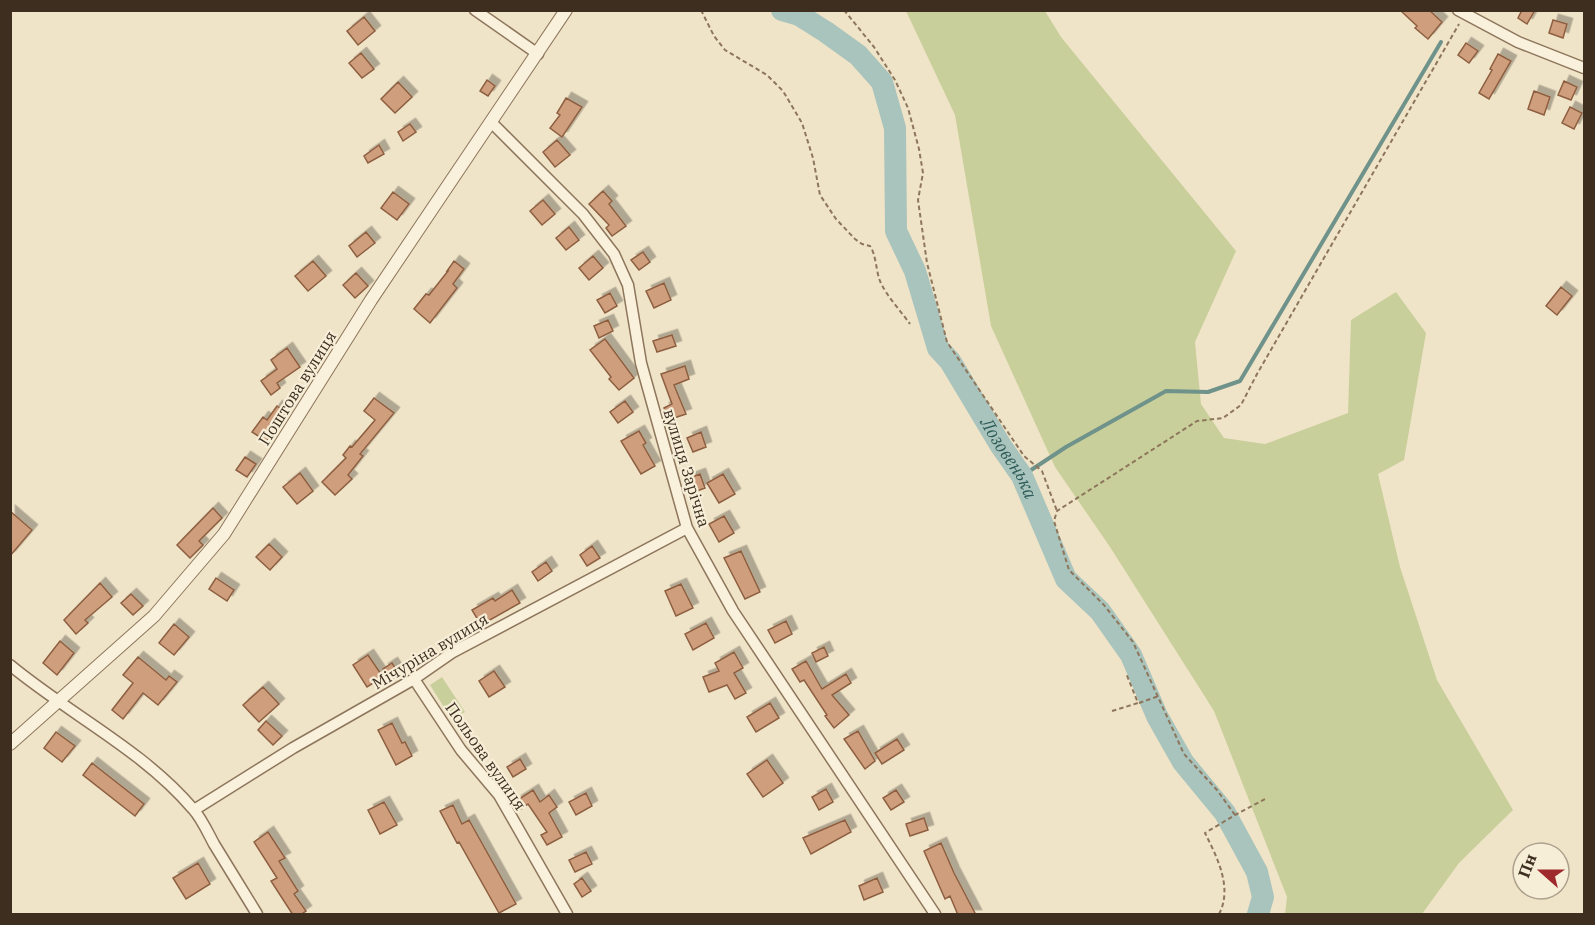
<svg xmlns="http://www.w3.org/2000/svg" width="1595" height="925" font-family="'IBM Plex Serif',serif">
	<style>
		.green { fill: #c9cf9b }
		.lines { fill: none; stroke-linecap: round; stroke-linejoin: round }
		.stream { stroke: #6f938a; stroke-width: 4 }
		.river { stroke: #a9c4bc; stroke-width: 22 }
		.building { fill: #cf9f7d; stroke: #8d5f41; stroke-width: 1.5; filter: url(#shadow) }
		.minor-casing { stroke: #8d765c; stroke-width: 13 }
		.tertiary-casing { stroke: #8d765c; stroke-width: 14 }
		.path { stroke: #8d765c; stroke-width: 2; stroke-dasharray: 4.5 3; stroke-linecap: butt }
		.minor { stroke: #faf1dc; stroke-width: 10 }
		.tertiary { stroke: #faf1dc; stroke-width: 12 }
		.labels { text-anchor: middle; stroke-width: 4.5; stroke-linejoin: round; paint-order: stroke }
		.street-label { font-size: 16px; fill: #3d2e20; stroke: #f7eed8 }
		.water-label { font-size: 18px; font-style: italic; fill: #2f5d5a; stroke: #f7eed8 }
	</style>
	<defs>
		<filter id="shadow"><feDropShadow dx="5.5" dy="-5.5" stdDeviation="0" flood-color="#0004"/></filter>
	</defs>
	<rect width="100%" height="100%" fill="#f0e4c8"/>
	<path class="green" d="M906,11H1045L1061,37L1236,251L1195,342L1201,404L1224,438L1265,444L1348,413L1351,320L1396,292L1426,333L1404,460L1378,474L1400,567L1437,680L1513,810L1459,863L1422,914H1285L1287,897L1214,711L1110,547L1055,467L991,326L955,115Z
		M442,677L465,712L452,720L430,685Z"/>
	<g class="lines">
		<path class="stream" d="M1022,476L1066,447L1166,391L1208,392L1240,381L1441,42"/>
		<path class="river" id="s1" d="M782,10L799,15L826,32L858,55L882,82L895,128L896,231L915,271L938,348L950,361L1001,446L1022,476L1066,579L1100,611L1131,655L1157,716L1183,762L1225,813L1257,872L1263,897L1258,914"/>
	</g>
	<path class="building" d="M1400,10H1429L1442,22L1428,39L1415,28L1417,26Z
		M1522,10H1535L1527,24L1518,18Z
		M364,17L375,31L358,45L347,31Z
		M1553,20L1567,24L1563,38L1549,33Z
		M1466,43L1478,51L1469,63L1458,55Z
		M361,53L374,69L362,78L349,63Z
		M1498,54L1511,61L1489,99L1479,93L1492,70L1490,69Z
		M487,80L495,86L488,96L480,91Z
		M1564,81L1577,87L1571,100L1558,95Z
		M398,82L412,97L395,113L381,99Z
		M1534,91L1550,97L1544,115L1528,109Z
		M566,98L582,107L562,137L550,128L560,115L557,113Z
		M1570,107L1582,113L1574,129L1562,123Z
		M410,124L416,132L403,141L398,132Z
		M557,140L570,155L555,167L543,152Z
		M379,145L384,154L368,163L364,156Z
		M603,191L612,201L609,204L626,226L612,236L606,228L609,225L589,204Z
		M393,192L409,204L397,220L381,208Z
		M543,200L555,214L542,225L530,211Z
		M569,227L579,240L566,250L556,238Z
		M366,232L375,243L357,257L349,246Z
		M643,252L650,262L639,270L631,260Z
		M593,256L603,268L589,280L579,268Z
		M313,261L326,276L308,291L295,276Z
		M454,261L464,269L453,284L457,288L430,323L414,309L426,294L429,295L448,271H447Z
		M356,273L368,286L355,298L343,285Z
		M664,283L671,300L654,308L646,291Z
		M1561,287L1572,296L1557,315L1546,306Z
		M610,293L617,306L605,313L597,300Z
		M608,320L613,331L599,338L594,326Z
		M672,335L676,346L657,352L653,341Z
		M605,339L634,378L619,390L609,379L611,377L590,350Z
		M287,348L300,367L277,383L280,388L271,395L261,381L277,369L271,360Z
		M685,366L689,379L674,385L686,414L668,420L664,408L672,404L661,374Z
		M374,398L394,413L360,454L363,456L348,475L352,479L335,495L322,482L346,458L343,455L350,446L352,447L375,420L364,411Z
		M625,401L633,412L618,423L610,412Z
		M277,406L286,412L266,441L252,432L263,417L267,420Z
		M639,431L646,443L643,445L655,466L641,474L621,441Z
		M701,432L706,447L693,452L687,438Z
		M245,457L256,464L247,477L236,470Z
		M300,473L313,491L297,504L283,487Z
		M700,474L705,488L694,492L689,478Z
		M723,474L735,494L719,503L707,483Z
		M213,508L222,518L199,541L203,545L190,558L177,545Z
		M10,511L32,530L10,556Z
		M724,516L734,533L719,542L709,524Z
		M269,544L282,557L270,570L256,557Z
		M592,546L600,558L587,566L580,555Z
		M741,551L760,592L745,599L724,558Z
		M546,562L552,571L538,581L532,572Z
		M216,578L234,590L227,601L209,589Z
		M100,583L112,597L85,620L88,623L76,634L64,620Z
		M681,584L693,608L676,616L665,591Z
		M512,590L520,603L481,625L472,610L493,598L495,601Z
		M131,594L143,606L133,615L121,603Z
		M786,621L792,634L775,643L768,630Z
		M706,623L714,638L693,650L685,634Z
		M174,624L189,637L174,655L159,643Z
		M60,641L74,653L57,675L43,663Z
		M824,647L828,656L816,662L812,653Z
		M734,652L743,668L734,673L746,693L735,699L727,685L709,692L703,677L719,671L715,663Z
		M368,655L383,677L367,687L353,665Z
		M138,657L166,680L169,676L177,682L158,705L143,693L123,719L112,710L133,683L123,675Z
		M806,661L822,689L846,674L851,683L832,695L849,715L834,728L825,716L827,715L804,680L800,682L792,669Z
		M392,663L399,674L391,680L383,669Z
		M494,671L505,687L489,697L479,681Z
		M263,687L279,704L259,722L243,705Z
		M770,703L779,718L756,732L747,717Z
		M266,721L282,736L273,745L258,730Z
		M392,723L402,743L405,742L412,756L396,765L378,730Z
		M858,731L875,761L865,769L844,739Z
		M56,732L75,746L62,762L44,748Z
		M897,739L904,750L882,764L875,753Z
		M520,759L526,769L513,777L507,767Z
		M767,760L783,783L763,797L747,774Z
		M92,763L144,804L135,816L83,775Z
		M826,789L833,802L819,810L812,797Z
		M533,790L540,802L549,795L557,807L549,813L562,837L547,845L541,835L547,832L528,804L521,809L516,801Z
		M896,790L904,802L891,810L883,798Z
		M586,793L592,806L576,815L569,802Z
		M384,802L397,825L380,834L368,810Z
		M453,805L462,824L469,820L516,904L499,913L459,842L457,843L440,811Z
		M924,818L928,830L910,836L906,824Z
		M845,820L851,832L811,854L803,838Z
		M268,832L285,858L279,861L298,891L294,894L306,911L300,915H293L271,881L277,878L254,842Z
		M941,843L954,873L976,915H958L950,896L945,899L924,851Z
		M586,852L592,864L575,872L569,860Z
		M198,863L210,884L186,899L173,878Z
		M582,878L591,891L582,897L574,884Z
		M877,878L883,892L864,900L859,886Z"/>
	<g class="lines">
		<defs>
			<path id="minor" d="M475,10L538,54
				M1458,10L1518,42L1584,68
				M491,122L583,214L614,254L628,285L641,363L687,528L733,611L935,914
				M10,665C69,714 143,750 193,809C202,819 208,833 214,844C228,867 243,891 257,914
				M414,679L461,750L499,795L567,914
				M194,810L293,748L414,679L453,652L687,528"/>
			<path id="tertiary" d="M10,744L154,616L224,534L371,300L566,10"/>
		</defs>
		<use href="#minor" class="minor-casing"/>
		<use href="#tertiary" class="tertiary-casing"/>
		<path class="path" d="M701,10L714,36L725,50L767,75L783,91L802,123L813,158L820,195L836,219L855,239L862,244L870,246C876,254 876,271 880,281C887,297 901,311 910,324
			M844,10L874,47L895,80L908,108L919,149L923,173L918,200L927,263L947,342L1024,456L1042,471L1057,511
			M1139,703L1159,696
			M1112,711L1138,703L1126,673
			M1235,815L1217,790L1184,754L1133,642L1104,605L1069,570L1054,521L1057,511L1197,421L1223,418L1241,405L1257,374L1459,24
			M1219,914C1233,888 1217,857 1205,833L1235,815L1265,799"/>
		<use href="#minor" class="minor"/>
		<use href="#tertiary" class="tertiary"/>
	</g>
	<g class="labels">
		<g class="street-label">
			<text transform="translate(297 388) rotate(-58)" y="6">Поштова вулиця</text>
			<text transform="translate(687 468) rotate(73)" y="6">вулиця Зарічна</text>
			<text transform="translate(430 651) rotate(-31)" y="6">Мічуріна вулиця</text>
			<text transform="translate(486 756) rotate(55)" y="6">Польова вулиця</text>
		</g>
		<g class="water-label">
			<text dy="6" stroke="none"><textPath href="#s1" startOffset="532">Лозовенька</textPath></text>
		</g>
	</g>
	<rect width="1595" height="925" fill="none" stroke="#3d2e20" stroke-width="24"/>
	<g transform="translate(1541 871) rotate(291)"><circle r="28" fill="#f7eed8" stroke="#ada18e" stroke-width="1.5"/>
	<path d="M0-4.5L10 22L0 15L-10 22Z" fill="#9e2a2b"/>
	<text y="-9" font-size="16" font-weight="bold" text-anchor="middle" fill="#3d2e20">Пн</text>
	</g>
</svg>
